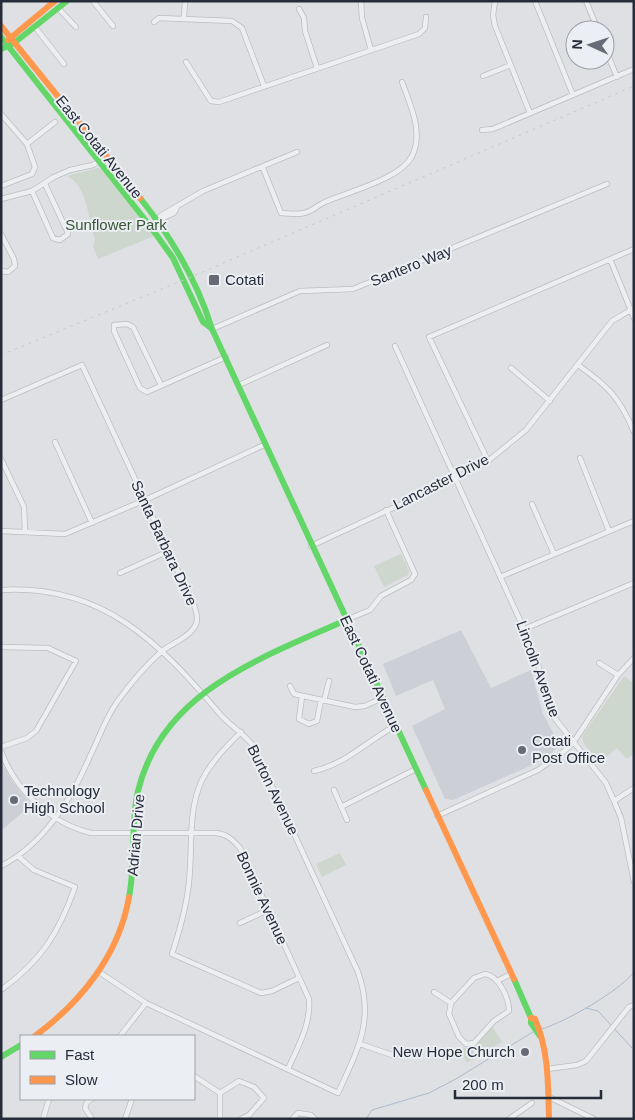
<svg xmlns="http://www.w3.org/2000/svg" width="635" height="1120" font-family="Helvetica,sans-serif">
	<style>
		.built { fill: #cccfd6 }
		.green { fill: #ced7ce }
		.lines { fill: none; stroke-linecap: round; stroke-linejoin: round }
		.stream { stroke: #adbacd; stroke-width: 1 }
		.street-casing { stroke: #bcbec1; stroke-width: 6 }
		.street { stroke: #edeef0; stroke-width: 4.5 }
		.fast { stroke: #63d668; stroke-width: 6 }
		.slow { stroke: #ff974d; stroke-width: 6 }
		.rail { stroke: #c6c8cb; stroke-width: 1; stroke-dasharray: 2.5 5; stroke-linecap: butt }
		.poi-dot { fill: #676b75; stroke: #ebeef3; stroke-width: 2 }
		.labels { text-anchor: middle; stroke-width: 4; stroke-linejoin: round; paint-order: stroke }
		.street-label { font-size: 15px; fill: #272c3a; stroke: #ebeef3 }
		.park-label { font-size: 15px; fill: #385535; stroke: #ebeef3 }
		.poi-label { font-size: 15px; fill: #272c3a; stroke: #ebeef3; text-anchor: start }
	</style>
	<rect width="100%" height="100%" fill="#dee0e3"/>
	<path class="built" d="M461,630L491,688L531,670L543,714L557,740L558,746L546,759L453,800L445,799L412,726L445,709L433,680L396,696L383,664Z
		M1,762L12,781L31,805L1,831Z"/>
	<path class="green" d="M97,168L102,169L154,236L98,259L93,246L95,239C88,220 88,186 67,176Z
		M401,554L409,571L408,575L384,587L374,566Z
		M624,676L634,683V754L627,759L617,748L599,763L584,744L582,736Z
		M340,853L346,865L322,877L316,864Z
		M492,1026L502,1042L467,1063L462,1054L463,1047L469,1049L475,1046Z"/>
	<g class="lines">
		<path class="stream" d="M586,1008L598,1011L632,1048
			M542,1029C567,1021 618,992 634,972
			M366,1119L372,1110L429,1093L454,1080L533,1032"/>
		<defs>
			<path id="street" d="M93,1L113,26
				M361,1L362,18L371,50
				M495,1L493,15L495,26L530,113
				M535,1L573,95
				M586,1L598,30
				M58,8L76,27
				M299,9L304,18L305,31L317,68
				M184,17L185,1
				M154,22L159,18L232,21L242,28L264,86
				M35,27L64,64
				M605,48L617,77
				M186,62L211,101L219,102L419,34L425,28L426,17
				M483,76L511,65
				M1,114L27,144
				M482,130L493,129L634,69
				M263,168L281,213C288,213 297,215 304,213C311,212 318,205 325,202C347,192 401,179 412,156C424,133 410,104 402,82
				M1,186L32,174L35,167L27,144L55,122
				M32,191L53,238L60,240L68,234L67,231L45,184
				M1,199L32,191L54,177L70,170L93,165L107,156
				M159,220L174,213L177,207
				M150,226L162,215L203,191L297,152
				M1,234L14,259L15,266L8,272L1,271
				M610,259L634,318
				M212,329L300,291L353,289L607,184
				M395,346L524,629L538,664L547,701L553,716L606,783L614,801L621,818L634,882
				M578,365C608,386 620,398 634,432
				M511,368L550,401
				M161,385L133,327L127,324L114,325V331L140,388L147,392L226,357
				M239,385L327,345
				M1,400L82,365L195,608C197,615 199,622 193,629C187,638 171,644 162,651C145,666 130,684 117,702C105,719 99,738 90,756C72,799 43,845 1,866
				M55,442L92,523
				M580,458L609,531
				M1,459L24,507L25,532
				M488,461L429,337L634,249
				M532,504L554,554
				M1,531L65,534L145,500L264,445
				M311,546L455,479L488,461L526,430L612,321L634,308
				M120,573L169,551
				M500,577L634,521
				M1,590C102,584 159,642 219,713C230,726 245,734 254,747L358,972C375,1020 358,1049 338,1093L146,1003L99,972
				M346,620L370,610L381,596L411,580L415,574L386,510
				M524,629L634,583
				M1,647L48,648L76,661L36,731L27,738L1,747
				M599,663L618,675
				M290,686L294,694L355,707L365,706L382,698
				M302,696L299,719L309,724L317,721L321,700
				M324,701L329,681
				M241,732C226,747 211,762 202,780C189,808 192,838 190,868C189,898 181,926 172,954L261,993L272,991L299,978
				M1,751C15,790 50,823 91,833H215C227,834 232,839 240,848L309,999C311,1025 298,1046 288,1069
				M314,771C346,764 367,741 395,726
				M334,790L347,820
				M614,801L634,788
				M341,807L416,769
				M437,816L538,770L561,754L573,743L618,675L634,658
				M240,923L268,910
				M485,974C499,976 509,998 509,1011L494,1021L474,1043L466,1044L459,1037L449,1014L451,1003L474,978Z
				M497,981L511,974
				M1,990C41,961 59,933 75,887L34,870L19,857
				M434,992L451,1003
				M120,1036L146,1003
				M360,1044L395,1056
				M547,1069L577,1065L586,1061L629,1007L634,1005
				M194,1076L220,1093V1119
				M220,1093L239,1081L254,1087L264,1098L249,1115L241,1119
				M549,1097L594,1119
				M92,1099L87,1102L85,1108L92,1119
				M43,1119L49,1099
				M125,1119L132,1099
				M292,1119L298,1113L311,1115L315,1119
				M509,1119L532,1103"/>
		</defs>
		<use href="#street" class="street-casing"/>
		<use href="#street" class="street"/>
		<path class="fast" d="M1,37L150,226L173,258L203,322L212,329
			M1,49L14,43L67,1
			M140,198C172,238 197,280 212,329L426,790
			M129,897C136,862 130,826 138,791C162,691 262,658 346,620
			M514,979L531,1018V1023L540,1036
			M1,1057L21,1045"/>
		<path class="slow" d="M1,26L140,198
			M8,40L55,1
			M426,790L514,979
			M531,1018L535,1019C549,1051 548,1085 549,1119
			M35,1036C81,1002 119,955 129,897"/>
		<path class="rail" d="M1,355L191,277L634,86"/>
	</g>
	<g class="poi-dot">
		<rect x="208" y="274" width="12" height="12" rx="2.5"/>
		<circle cx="522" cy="750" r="5"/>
		<circle cx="14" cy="800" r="5"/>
		<circle cx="525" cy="1052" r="5"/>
	</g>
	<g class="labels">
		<g class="street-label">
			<text transform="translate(99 147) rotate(51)" y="5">East Cotati Avenue</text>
			<text transform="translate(411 266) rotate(-22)" y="5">Santero Way</text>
			<text transform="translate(441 482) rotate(-27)" y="5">Lancaster Drive</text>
			<text transform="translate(164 543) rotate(65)" y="5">Santa Barbara Drive</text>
			<text transform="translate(538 669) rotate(70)" y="5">Lincoln Avenue</text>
			<text transform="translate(371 674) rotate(65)" y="5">East Cotati Avenue</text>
			<text transform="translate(273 790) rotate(64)" y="5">Burton Avenue</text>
			<text transform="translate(136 835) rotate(-85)" y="5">Adrian Drive</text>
			<text transform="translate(262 898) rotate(65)" y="5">Bonnie Avenue</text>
		</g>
		<g class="park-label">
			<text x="116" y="230">Sunflower Park</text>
		</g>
		<g class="poi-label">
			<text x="225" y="285">Cotati</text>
			<text x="532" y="746">Cotati<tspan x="532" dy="17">Post Office</tspan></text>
			<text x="24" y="796">Technology<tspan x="24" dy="17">High School</tspan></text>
			<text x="515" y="1057" text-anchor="end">New Hope Church</text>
		</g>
	</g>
	<rect width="635" height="1120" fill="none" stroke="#272c3a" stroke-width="5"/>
	<rect x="20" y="1035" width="175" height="65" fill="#ebeef3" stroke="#9da0a9"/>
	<rect x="30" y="1051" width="25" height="8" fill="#63d668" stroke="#9da0a9"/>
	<text x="65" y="1060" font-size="15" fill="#272c3a">Fast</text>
	<rect x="30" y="1076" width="25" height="8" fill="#ff974d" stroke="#9da0a9"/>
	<text x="65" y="1085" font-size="15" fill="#272c3a">Slow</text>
	<g transform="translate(590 45) rotate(273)"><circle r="24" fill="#ebeef3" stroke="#9da0a9"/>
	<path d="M0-4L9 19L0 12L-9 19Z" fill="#676b75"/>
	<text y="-8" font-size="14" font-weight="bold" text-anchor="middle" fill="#272c3a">N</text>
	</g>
	<path d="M455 1090v8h146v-8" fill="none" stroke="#272c3a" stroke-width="2.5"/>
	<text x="462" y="1090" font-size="15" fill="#272c3a" stroke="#ebeef3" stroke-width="4" paint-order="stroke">200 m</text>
</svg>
